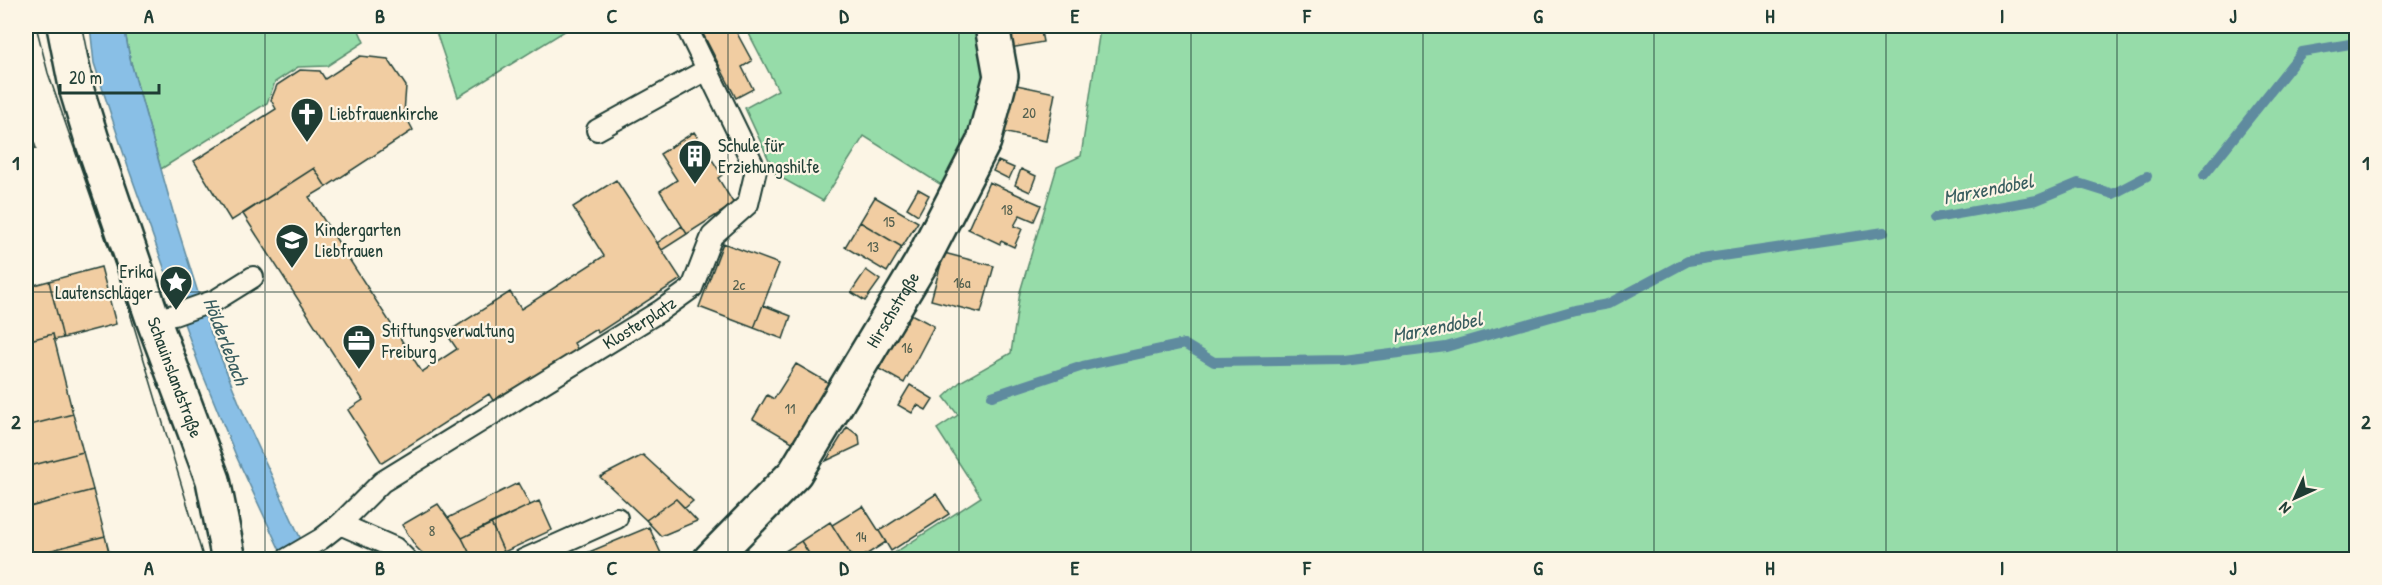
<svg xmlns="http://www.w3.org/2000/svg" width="2382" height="585" font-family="'Patrick Hand',sans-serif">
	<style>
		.green { fill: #96dca9; stroke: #5a8c6e; stroke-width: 1.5 }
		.water { fill: #89bfe6; stroke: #5f8b9f; stroke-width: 1.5 }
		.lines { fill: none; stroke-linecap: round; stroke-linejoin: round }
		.stream { stroke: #5f8b9f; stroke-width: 10 }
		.building { fill: #f1cda2; stroke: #1f3d34; stroke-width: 1.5 }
		.service-casing { stroke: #1f3d34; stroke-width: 24 }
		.minor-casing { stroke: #1f3d34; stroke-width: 38 }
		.secondary-casing { stroke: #1f3d34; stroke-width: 38 }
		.service { stroke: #fcf5e5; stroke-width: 20 }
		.minor { stroke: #fcf5e5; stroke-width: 33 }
		.secondary { stroke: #fcf5e5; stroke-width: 33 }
		.tram { stroke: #1f3d34; stroke-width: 1.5 }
		.grid { fill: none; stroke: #1f3d34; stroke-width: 1.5; stroke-opacity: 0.55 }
		.labels { text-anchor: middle; stroke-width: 4.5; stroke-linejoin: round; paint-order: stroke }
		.number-label { font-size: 15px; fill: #546150 }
		.poi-label { font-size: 18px; fill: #1f3d34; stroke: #fcf5e5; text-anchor: start }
		.street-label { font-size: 18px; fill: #1f3d34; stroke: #fcf5e5 }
		.water-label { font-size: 20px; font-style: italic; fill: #3a5e60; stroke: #fcf5e5 }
		.neatline { fill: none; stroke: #1f3d34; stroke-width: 2 }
		.grid-label { font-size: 20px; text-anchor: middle; font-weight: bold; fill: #1f3d34 }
	</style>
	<rect width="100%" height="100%" fill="#fcf5e5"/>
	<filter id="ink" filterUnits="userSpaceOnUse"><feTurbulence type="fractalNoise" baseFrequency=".0167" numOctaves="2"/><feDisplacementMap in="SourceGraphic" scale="12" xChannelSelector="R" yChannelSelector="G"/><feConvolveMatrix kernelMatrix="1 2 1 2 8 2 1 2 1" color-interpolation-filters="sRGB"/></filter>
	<g filter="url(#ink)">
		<path class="green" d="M124,26H357L364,42L327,66L298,67L275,82L267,103L161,169L130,59Z
			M434,26H573L458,97Z
			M745,26H978L986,80L976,133L943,186L864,136L823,201L776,175L745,108L778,90Z
			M1099,26H2356V559H885L981,497L937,429L958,415L944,397L960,382L1011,353L1020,292L1057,167L1081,156L1100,29Z"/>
		<path class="water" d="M90,26H124L130,59L177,226L210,331L247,422L310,559H284L237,458L199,365L128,167L94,63Z"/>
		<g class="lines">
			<path class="stream" d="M2204,175L2302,52L2356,43
				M1935,218L2037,200L2078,183L2113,194L2147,176
				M992,396L1083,366L1184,344L1214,362L1344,360L1446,347L1575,310L1608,304L1688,261L1884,232"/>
		</g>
		<path class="building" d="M699,26H733L752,61L742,67L753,89L736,98Z
			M1001,26H1040L1043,42L1005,49Z
			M360,56L388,59L406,86L404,113L413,130L326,187L314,168L231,221L194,161L276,109L271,100L277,85L300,70L320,71L325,79Z
			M1012,84L1055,93L1046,141L1002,132Z
			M30,131L36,148L26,151V133Z
			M694,132L722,175L718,178L734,204L687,234L660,191L677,180L660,154Z
			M998,161L1014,168L1009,179L993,171Z
			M314,168L326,187L309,197L422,372L457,349L446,333L510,292L521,309L604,256L573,207L616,180L681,279L598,333L596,329L574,343L579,352L496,405L489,394L382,463L348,410L363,400L243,214Z
			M1021,169L1036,176L1030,192L1015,185Z
			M989,182L1041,205L1034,221L1020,215L1014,226L1022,229L1014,247L1001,241L1000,244L968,229Z
			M918,189L929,195L918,215L907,208Z
			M875,197L918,222L902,247L860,222Z
			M860,222L902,247L887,272L845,247Z
			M682,226L687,234L662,250L657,243Z
			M723,243L779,264L754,328L699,307Z
			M944,253L994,266L981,313L931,300Z
			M101,267L116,324L63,338L49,281Z
			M866,270L880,280L865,301L851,292Z
			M49,281L63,338L54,340L53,334L26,341V287Z
			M763,305L791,316L783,339L754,328Z
			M909,313L934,326L904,383L879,369Z
			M53,334L73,414L26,426V341Z
			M796,364L834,386L799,446L753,419L767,395L774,399Z
			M910,385L933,399L926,410L917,405L912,413L898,405Z
			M73,414L83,452L26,467V426Z
			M847,427L859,436L860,445L826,461Z
			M83,452L93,490L26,508V467Z
			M643,455L693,501L685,508L676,499L646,520L600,477Z
			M518,483L530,505L462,538L448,518Z
			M93,490L105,536L26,557V508Z
			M936,494L949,514L891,551L879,531Z
			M676,499L697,521L661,536L646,520Z
			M539,501L552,530L504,552L491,523Z
			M438,504L462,538L473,560H429L416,547L402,525Z
			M863,506L886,542L858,560H854L832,525Z
			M830,522L832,525L854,560H813L801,541Z
			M491,523L504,552L490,560H473L462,538Z
			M649,527L664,560H570Z
			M105,536L111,560H34L33,555Z
			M801,541L813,560H771Z"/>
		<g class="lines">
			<defs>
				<g id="service">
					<path d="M597,130L708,69"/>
					<path d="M153,319L174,315L216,300L253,277"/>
					<path id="s1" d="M340,524L382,482L660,311L692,288L712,236L748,204L756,170L686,26"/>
					<path d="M285,560L321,539L340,524L395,548L407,560"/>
					<path d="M523,560L617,518"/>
				</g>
				<g id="minor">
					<path id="s2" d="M710,560L795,473L921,263L984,141L1001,76L992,26"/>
				</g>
				<g id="secondary">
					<path id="s3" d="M64,26L77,91L92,140L153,319L213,480L229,560"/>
				</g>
			</defs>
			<use href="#service" class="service-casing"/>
			<use href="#minor" class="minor-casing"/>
			<use href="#secondary" class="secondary-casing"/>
			<use href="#service" class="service"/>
			<use href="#minor" class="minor"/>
			<use href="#secondary" class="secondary"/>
			<path class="tram" d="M36,26L48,73L121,283L204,560"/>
		</g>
	</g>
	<path class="grid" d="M265,26V560M496,26V560M728,26V560M959,26V560M1191,26V560M1423,26V560M1654,26V560M1886,26V560M2117,26V560M26,292H2356"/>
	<defs>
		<symbol id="church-pin" viewBox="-11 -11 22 30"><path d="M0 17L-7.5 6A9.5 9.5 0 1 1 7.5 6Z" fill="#1f3d34" stroke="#fcf5e5"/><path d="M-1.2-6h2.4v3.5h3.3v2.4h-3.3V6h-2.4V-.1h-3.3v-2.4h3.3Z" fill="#fff"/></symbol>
		<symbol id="building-pin" viewBox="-11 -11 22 30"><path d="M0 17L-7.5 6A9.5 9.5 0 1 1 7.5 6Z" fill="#1f3d34" stroke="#fcf5e5"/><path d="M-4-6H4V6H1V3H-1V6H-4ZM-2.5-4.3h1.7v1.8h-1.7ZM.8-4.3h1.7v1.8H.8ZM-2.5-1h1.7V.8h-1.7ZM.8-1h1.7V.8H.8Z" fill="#fff"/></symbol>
		<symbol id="school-pin" viewBox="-11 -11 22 30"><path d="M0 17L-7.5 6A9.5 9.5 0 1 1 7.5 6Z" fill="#1f3d34" stroke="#fcf5e5"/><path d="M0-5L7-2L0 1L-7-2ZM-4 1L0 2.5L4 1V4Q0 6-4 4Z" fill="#fff"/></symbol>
		<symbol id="sight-pin" viewBox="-11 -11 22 30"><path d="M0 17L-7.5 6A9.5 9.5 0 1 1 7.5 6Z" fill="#1f3d34" stroke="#fcf5e5"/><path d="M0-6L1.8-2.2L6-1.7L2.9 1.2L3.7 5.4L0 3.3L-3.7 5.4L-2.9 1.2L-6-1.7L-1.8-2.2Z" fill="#fff"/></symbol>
		<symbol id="office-pin" viewBox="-11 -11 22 30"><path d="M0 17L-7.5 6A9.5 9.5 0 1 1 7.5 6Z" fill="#1f3d34" stroke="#fcf5e5"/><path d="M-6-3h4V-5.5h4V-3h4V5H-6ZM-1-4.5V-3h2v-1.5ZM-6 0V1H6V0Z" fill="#fff"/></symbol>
	</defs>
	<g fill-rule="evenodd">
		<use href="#church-pin" x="288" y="95" width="38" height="52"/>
		<use href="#building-pin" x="676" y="137" width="38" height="52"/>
		<use href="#school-pin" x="273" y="221" width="38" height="52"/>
		<use href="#sight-pin" x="157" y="263" width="38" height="52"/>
		<use href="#office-pin" x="340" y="322" width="38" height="52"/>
	</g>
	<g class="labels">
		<g class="number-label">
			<text x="1029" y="118">20</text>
			<text x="1007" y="215">18</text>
			<text x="889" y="227">15</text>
			<text x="873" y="252">13</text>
			<text x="962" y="288">16a</text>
			<text x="739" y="290">2c</text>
			<text x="907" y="353">16</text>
			<text x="790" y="414">11</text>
			<text x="432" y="536">8</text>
			<text x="861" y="542">14</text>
		</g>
		<g class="poi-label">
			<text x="330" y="120">Liebfrauenkirche</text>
			<text x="718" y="152">Schule für<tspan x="718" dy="21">Erziehungshilfe</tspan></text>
			<text x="315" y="236">Kindergarten<tspan x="315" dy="21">Liebfrauen</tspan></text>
			<text x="153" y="278" text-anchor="end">Erika<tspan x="153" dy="21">Lautenschläger</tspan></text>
			<text x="382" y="337">Stiftungsverwaltung<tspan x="382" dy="21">Freiburg</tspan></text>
		</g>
		<g class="street-label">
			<text dy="6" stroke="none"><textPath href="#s2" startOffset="312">Hirschstraße</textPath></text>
			<text dy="6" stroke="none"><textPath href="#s1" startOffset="362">Klosterplatz</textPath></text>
			<text dy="6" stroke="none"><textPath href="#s3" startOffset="369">Schauinslandstraße</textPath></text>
		</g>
		<g class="water-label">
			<text transform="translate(1988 189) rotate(-11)" y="7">Marxendobel</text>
			<text transform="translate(1437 327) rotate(-11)" y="7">Marxendobel</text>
			<text transform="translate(226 341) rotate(69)" y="7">Hölderlebach</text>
		</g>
	</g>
	<rect width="2382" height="585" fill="none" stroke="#fcf5e5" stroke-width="66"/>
	<g transform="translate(2295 498) rotate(225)" stroke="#fcf5e5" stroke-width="4.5" paint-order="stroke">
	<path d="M0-4.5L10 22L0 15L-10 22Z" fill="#1f3d34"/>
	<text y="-9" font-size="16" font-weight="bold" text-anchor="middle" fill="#1f3d34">N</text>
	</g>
	<path d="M60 84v9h99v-9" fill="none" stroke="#1f3d34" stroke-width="3"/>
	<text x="69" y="84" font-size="18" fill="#1f3d34" stroke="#fcf5e5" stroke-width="4.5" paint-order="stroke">20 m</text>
	<rect x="33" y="33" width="2316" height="519" class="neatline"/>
	<g class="grid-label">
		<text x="149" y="23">A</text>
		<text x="380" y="23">B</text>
		<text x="612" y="23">C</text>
		<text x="844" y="23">D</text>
		<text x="1075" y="23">E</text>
		<text x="1307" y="23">F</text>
		<text x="1538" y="23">G</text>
		<text x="1770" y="23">H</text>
		<text x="2002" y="23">I</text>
		<text x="2233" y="23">J</text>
		<text x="16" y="170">1</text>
		<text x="2366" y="170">1</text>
		<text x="16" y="429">2</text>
		<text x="2366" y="429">2</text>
		<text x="149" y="575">A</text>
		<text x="380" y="575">B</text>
		<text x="612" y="575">C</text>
		<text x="844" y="575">D</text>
		<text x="1075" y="575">E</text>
		<text x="1307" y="575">F</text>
		<text x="1538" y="575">G</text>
		<text x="1770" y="575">H</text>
		<text x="2002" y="575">I</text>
		<text x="2233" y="575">J</text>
	</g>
</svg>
